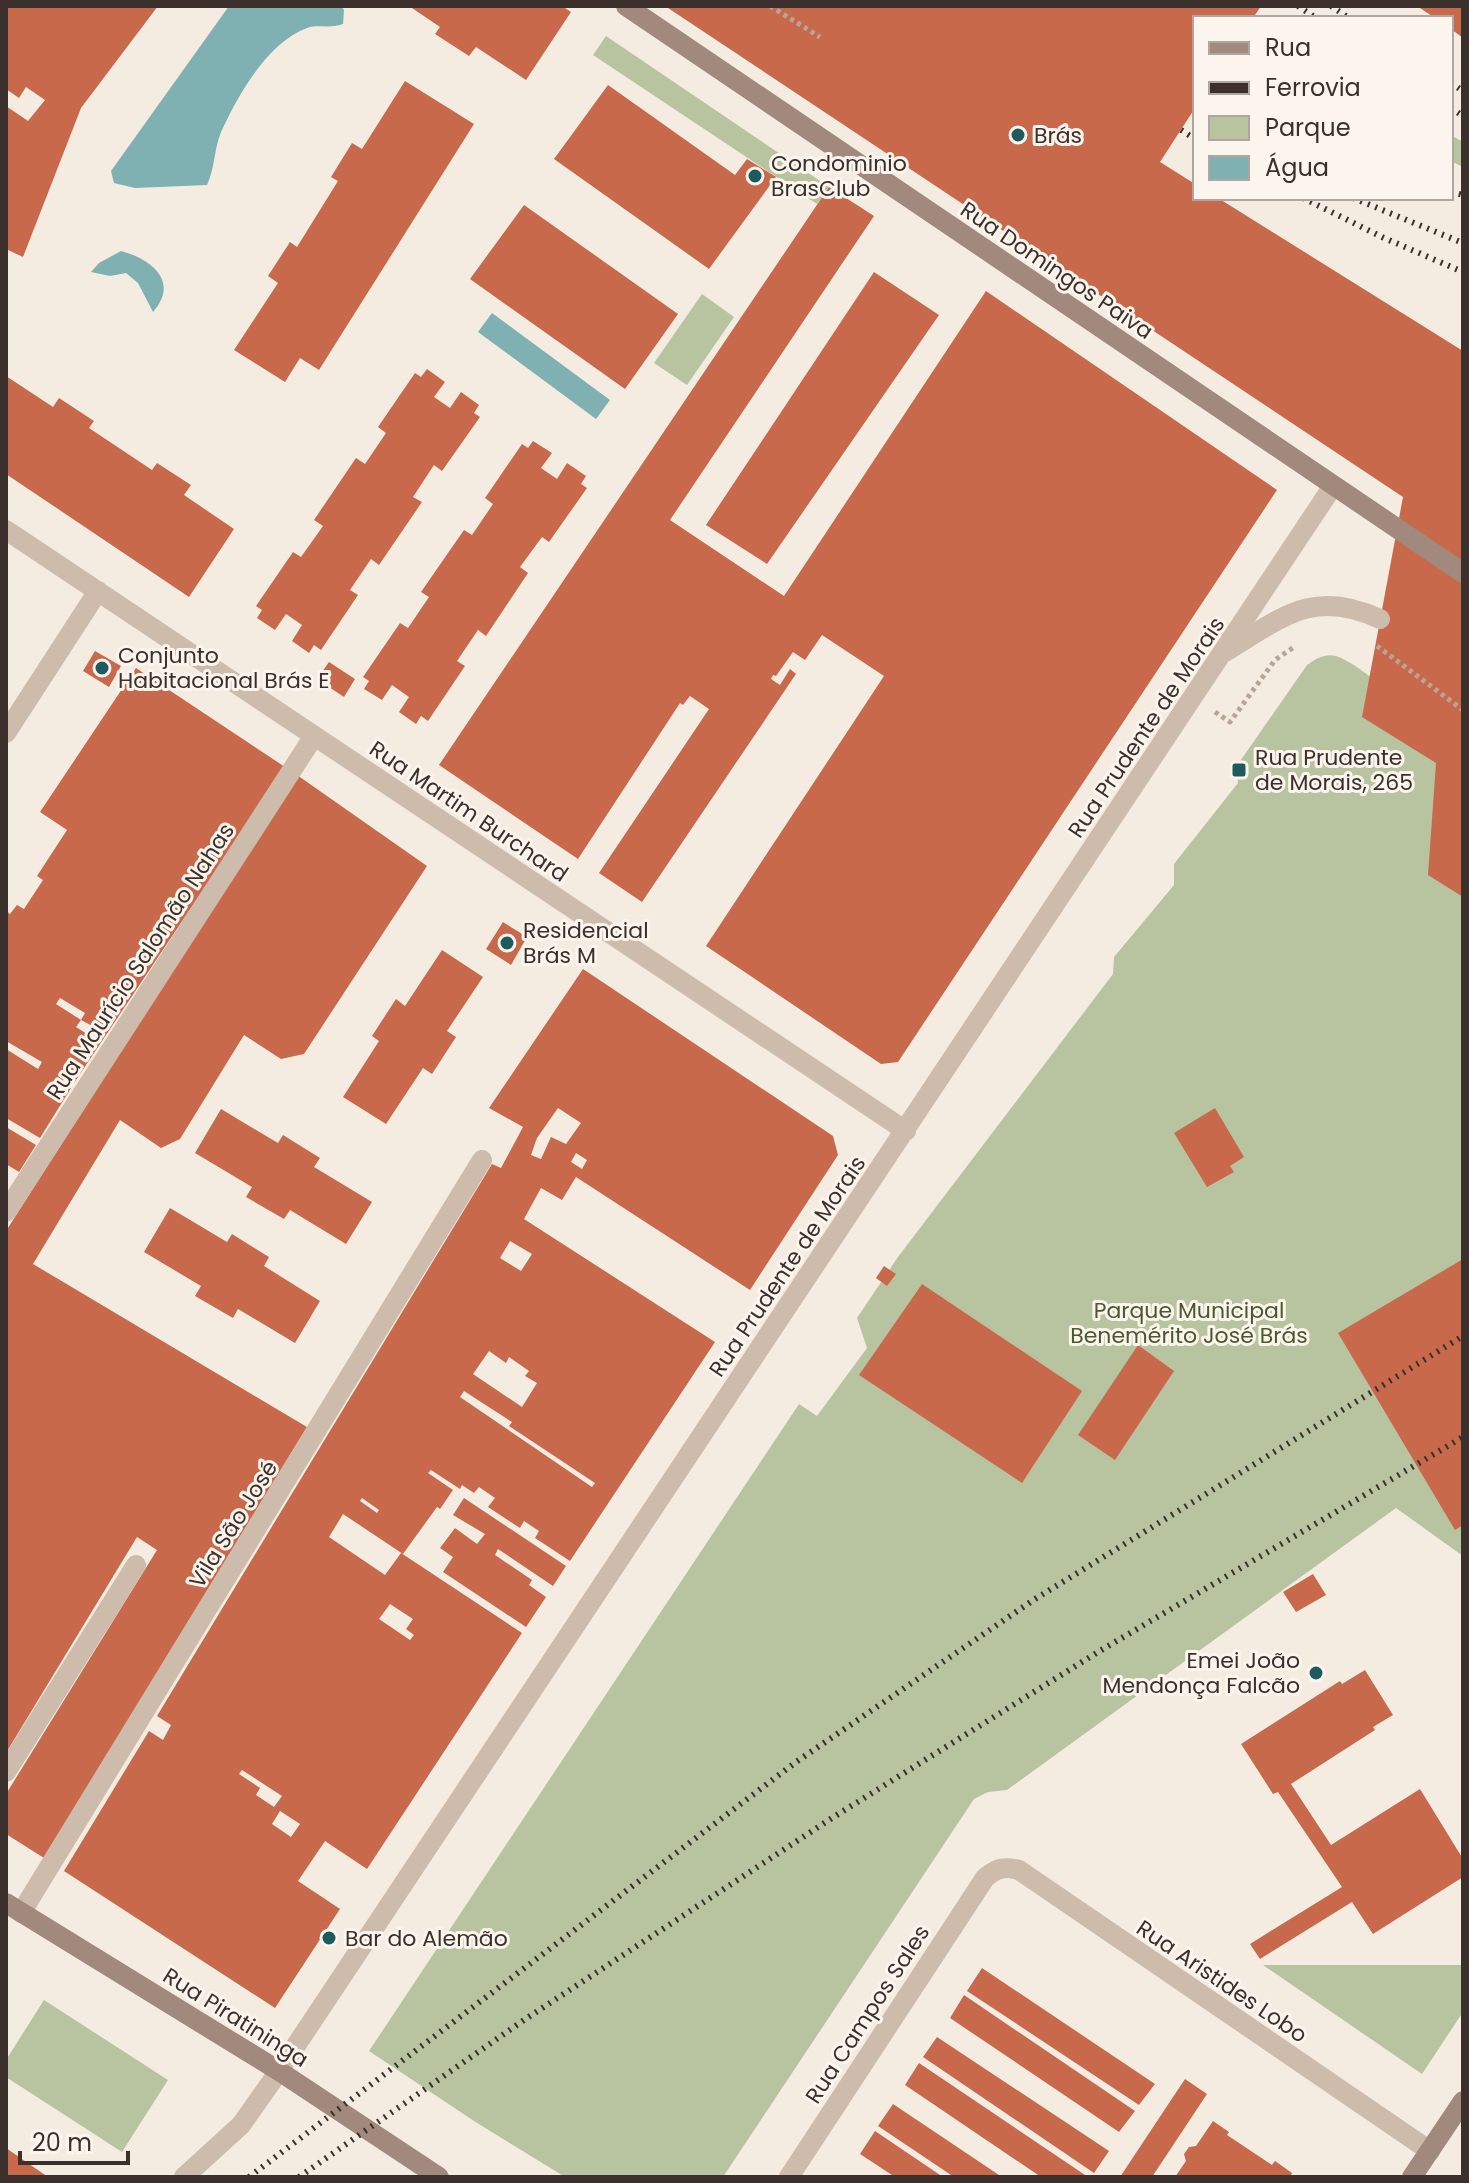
<svg xmlns="http://www.w3.org/2000/svg" width="1469" height="2183" font-family="Poppins,sans-serif">
	<style>
		.green { fill: #b8c4a0 }
		.water { fill: #7fb0b2 }
		.building { fill: #c8694b; fill-rule: evenodd }
		.lines { fill: none; stroke-linecap: round; stroke-linejoin: round }
		.path { stroke: #b9a596; stroke-width: 5; stroke-dasharray: 4 4; stroke-linecap: butt }
		.lane { stroke: #cdbbac; stroke-width: 20 }
		.street { stroke: #cdbbac; stroke-width: 20 }
		.secondary { stroke: #a18a7d; stroke-width: 20 }
		.rail { stroke: #3b302b; stroke-width: 6; stroke-dasharray: 2 6; stroke-linecap: butt }
		.poi-dot { fill: #1f5a5e; stroke: #fbf5ee; stroke-width: 3 }
		.labels { text-anchor: middle; stroke-width: 6; stroke-linejoin: round; paint-order: stroke }
		.poi-label { font-size: 22px; fill: #3b302b; stroke: #fbf5ee; text-anchor: start }
		.street-label { font-size: 22px; fill: #3b302b; stroke: #fbf5ee }
		.park-label { font-size: 22px; fill: #4a5a2e; stroke: #fbf5ee }
	</style>
	<rect width="100%" height="100%" fill="#f4ebe1"/>
	<path class="green" d="M606,36L829,187L817,204L593,55Z
		M1451,135L1463,142V167L1451,161Z
		M702,294L734,317L687,385L654,363Z
		M1463,645V1556L1396,1508L1007,1790L988,1792L974,1799L723,2177H565L474,2121L369,2051L799,1404L817,1416L867,1348L857,1318L898,1257L1113,974L1114,957L1174,885V864L1238,783L1236,767L1307,665C1315,659 1326,653 1336,656C1360,665 1383,688 1403,704Z
		M1263,1965H1463V2012L1422,2074Z
		M44,2000L168,2080L122,2152L6,2077V2060Z"/>
	<path class="water" d="M229,6H341L344,10L343,24C329,29 318,24 307,28C267,43 238,95 221,132C214,149 215,168 207,185L135,188L114,183L111,171Z
		M121,251C151,259 180,281 153,312L138,283L126,273L110,276L91,272L99,263Z
		M492,313L610,400L596,419L478,332Z"/>
	<path class="building" d="M6,6H158L81,108L23,257L6,249V106L28,121L45,100L26,87L19,98L6,89Z
		M409,6H562L571,12L526,80L476,47L469,56L435,34L440,27Z
		M665,6H1261L1253,18H1195V108L1160,162L1195,184V198H1218L1463,351V897L1428,875L1436,763L1362,717L1403,497Z
		M1417,6H1463V38L1451,29V18H1435Z
		M405,81L474,124L319,370L300,358L285,382L234,350L278,283L268,276L290,242L297,247L338,181L331,177L352,143L362,149Z
		M608,85L735,175L747,159L776,177L709,269L554,159Z
		M829,187L874,216L670,520L784,596L986,291L1277,490L898,1062L881,1064L706,946L884,676L822,635L805,660L793,652L776,676L773,675L771,679L780,685L790,669L796,674L642,902L599,873L709,709L690,696L683,705L680,703L578,859L439,765Z
		M524,205L678,314L625,389L470,279Z
		M874,272L939,315L767,564L706,525Z
		M427,369L445,382L434,397L450,408L461,392L479,405L474,413L480,417L442,471L434,465L413,497L422,502L379,565L371,559L350,590L358,595L321,650L314,645L309,653L292,641L302,625L286,614L275,630L257,618L262,610L256,606L293,552L301,557L323,526L314,520L356,458L365,464L386,433L378,427L415,373L421,377Z
		M6,376L53,407L59,398L94,421L89,428L152,470L157,463L191,485L184,495L234,529L189,597L6,474Z
		M533,441L552,453L541,468L557,479L567,463L586,476L581,484L587,488L549,542L542,537L520,567L528,573L486,636L478,630L457,661L465,666L428,721L421,716L416,724L399,712L409,697L392,685L382,700L364,689L369,681L363,677L400,623L408,628L429,597L421,592L464,530L472,535L493,504L485,498L522,444L528,448Z
		M95,651L121,666L109,687L83,671Z
		M329,662L355,679L344,697L317,679Z
		M136,668L285,767L74,1083L65,1077L62,1083L71,1088L40,1138L6,1118V1049L38,1069L42,1062L6,1041V911L10,914L17,905L24,909L43,880L37,876L67,830L40,812ZM60,998L85,1013L81,1020L100,1030L95,1039L76,1027L81,1020L56,1004Z
		M297,775L427,866L304,1054L281,1059L244,1035L180,1139L161,1148L120,1120L33,1264L307,1427L44,1858L6,1834V1794L157,1550L137,1537L6,1753V1231Z
		M503,922L527,937L511,965L486,949Z
		M442,950L483,977L447,1031L456,1037L432,1074L423,1068L386,1124L343,1097L379,1041L372,1036L396,999L405,1006Z
		M583,969L833,1136L838,1155L750,1290L576,1177L562,1200L541,1188L524,1219L715,1342L570,1561L535,1538L539,1531L524,1521L520,1528L488,1507L495,1498L479,1487L474,1493L462,1485L460,1489L431,1470L428,1473L453,1490L440,1509L437,1507L403,1554L343,1514L329,1537L385,1575L401,1553L522,1633L367,1869L325,1841L298,1881L340,1909L275,2008L64,1871L149,1731L163,1740L171,1725L157,1716L492,1164L501,1168L523,1127L489,1108ZM558,1108L581,1123L566,1144L551,1137L541,1159L531,1155L537,1138ZM576,1153L587,1160L582,1169L571,1162ZM510,1241L532,1254L521,1271L500,1258ZM489,1351L506,1363L509,1357L529,1371L525,1376L537,1383L522,1407L473,1374ZM464,1391L512,1422L509,1426L595,1483L592,1487L460,1397ZM362,1498L379,1510L377,1513L360,1501ZM390,1604L413,1619L406,1629L414,1635L410,1640L379,1619ZM242,1770L282,1796L274,1807L256,1795L260,1788L239,1774ZM280,1811L300,1824L291,1837L272,1824Z
		M1215,1108L1244,1157L1230,1166L1234,1172L1207,1187L1174,1133Z
		M221,1109L278,1143L283,1135L320,1158L314,1167L372,1202L346,1244L290,1210L284,1219L246,1197L252,1187L195,1153Z
		M6,1127L36,1145L19,1172L6,1164Z
		M170,1208L227,1242L232,1234L269,1257L264,1266L320,1301L295,1343L238,1309L233,1318L195,1296L201,1286L144,1252Z
		M1463,1259V1525L1455,1530L1338,1333Z
		M884,1266L896,1274L887,1286L876,1278Z
		M922,1284L1082,1391L1022,1483L859,1375Z
		M1138,1345L1174,1371L1115,1460L1078,1435Z
		M464,1498L566,1566L553,1586L498,1549L495,1555L532,1580L529,1585L546,1597L526,1627L443,1572L453,1557L440,1548L455,1528L477,1544L485,1534L453,1515Z
		M1313,1574L1326,1595L1296,1612L1283,1592Z
		M1365,1670L1393,1715L1373,1727L1375,1730L1291,1784L1331,1845L1420,1789L1463,1859V1877L1373,1934L1352,1902L1260,1959L1250,1944L1342,1887L1278,1792L1273,1794L1241,1744L1340,1681L1342,1684Z
		M982,1968L1155,2084L1139,2105L967,1991Z
		M964,1995L1135,2111L1119,2132L950,2018Z
		M937,2037L1109,2151L1094,2173L923,2057Z
		M919,2063L1088,2177H1041L905,2085Z
		M1185,2079L1207,2094L1152,2177H1120Z
		M893,2104L1002,2177H954L878,2126Z
		M1213,2121L1229,2132L1227,2135L1272,2165L1275,2161L1292,2173L1290,2177H1175L1186,2161L1184,2154L1189,2147L1196,2146Z
		M875,2131L943,2177H895L860,2154Z
		M6,2148L48,2177H6Z"/>
	<g class="lines">
		<path class="path" d="M770,6L820,37
			M1377,646L1463,710
			M1215,712L1230,722L1275,660L1294,647"/>
		<path class="lane" d="M1225,652C1283,617 1313,588 1380,619
			M6,733L98,591
			M6,1772L136,1565"/>
		<path class="street" d="M6,530L906,1131
			M6,1212L314,736
			M21,1913L482,1160
			M184,2177L241,2125L279,2071L1333,486
			M789,2177L985,1878C997,1868 1004,1866 1019,1870L1430,2151"/>
		<path class="secondary" d="M626,6L1463,573
			M6,1903L279,2071L439,2177
			M1412,2177L1463,2101"/>
		<path class="rail" d="M1298,6L1316,18
			M1331,6L1349,18
			M1451,83L1463,91
			M1451,108L1463,116
			M1181,130L1195,139
			M1451,192L1463,195
			M1303,198L1382,237L1463,272
			M1353,198L1463,243
			M249,2177L796,1762L1035,1599L1463,1336
			M299,2177L524,2020L832,1818L1098,1652L1463,1437"/>
	</g>
	<g class="poi-dot">
		<circle cx="1018" cy="135" r="8"/>
		<circle cx="755" cy="176" r="8"/>
		<circle cx="102" cy="668" r="8"/>
		<rect x="1231" y="762" width="16" height="16" rx="4"/>
		<circle cx="507" cy="943" r="8"/>
		<circle cx="1316" cy="1673" r="8"/>
		<circle cx="329" cy="1938" r="8"/>
	</g>
	<g class="labels">
		<g class="poi-label">
			<text x="1034" y="143">Brás</text>
			<text x="771" y="171">Condominio<tspan x="771" dy="25">BrasClub</tspan></text>
			<text x="118" y="663">Conjunto<tspan x="118" dy="25">Habitacional Brás E</tspan></text>
			<text x="1255" y="765">Rua Prudente<tspan x="1255" dy="25">de Morais, 265</tspan></text>
			<text x="523" y="938">Residencial<tspan x="523" dy="25">Brás M</tspan></text>
			<text x="1300" y="1668" text-anchor="end">Emei João<tspan x="1300" dy="25">Mendonça Falcão</tspan></text>
			<text x="345" y="1946">Bar do Alemão</text>
		</g>
		<g class="street-label">
			<text transform="translate(1057 270) rotate(34)" y="8">Rua Domingos Paiva</text>
			<text transform="translate(1146 727) rotate(-56)" y="8">Rua Prudente de Morais</text>
			<text transform="translate(469 811) rotate(34)" y="8">Rua Martim Burchard</text>
			<text transform="translate(140 961) rotate(-57)" y="8">Rua Maurício Salomão Nahas</text>
			<text transform="translate(787 1266) rotate(-56)" y="8">Rua Prudente de Morais</text>
			<text transform="translate(233 1524) rotate(-58)" y="8">Vila São José</text>
			<text transform="translate(1222 1981) rotate(34)" y="8">Rua Aristides Lobo</text>
			<text transform="translate(867 2014) rotate(-57)" y="8">Rua Campos Sales</text>
			<text transform="translate(236 2017) rotate(32)" y="8">Rua Piratininga</text>
		</g>
		<g class="park-label">
			<text x="1189" y="1318">Parque Municipal<tspan x="1189" dy="25">Benemérito José Brás</tspan></text>
		</g>
	</g>
	<rect width="1469" height="2183" fill="none" stroke="#3b302b" stroke-width="16"/>
	<rect x="1193" y="16" width="260" height="184" fill="#fbf5ee" stroke="#aea6a0" stroke-width="2"/>
	<rect x="1209" y="42" width="40" height="12" fill="#a18a7d" stroke="#aea6a0" stroke-width="2"/>
	<text x="1265" y="56" font-size="24" fill="#3b302b">Rua</text>
	<rect x="1209" y="82" width="40" height="12" fill="#3b302b" stroke="#aea6a0" stroke-width="2"/>
	<text x="1265" y="96" font-size="24" fill="#3b302b">Ferrovia</text>
	<rect x="1209" y="116" width="40" height="24" fill="#b8c4a0" stroke="#aea6a0" stroke-width="2"/>
	<text x="1265" y="136" font-size="24" fill="#3b302b">Parque</text>
	<rect x="1209" y="156" width="40" height="24" fill="#7fb0b2" stroke="#aea6a0" stroke-width="2"/>
	<text x="1265" y="176" font-size="24" fill="#3b302b">Água</text>
	<path d="M20 2151v12h108v-12" fill="none" stroke="#3b302b" stroke-width="4"/>
	<text x="32" y="2151" font-size="24" fill="#3b302b" stroke="#fbf5ee" stroke-width="6" paint-order="stroke">20 m</text>
</svg>
